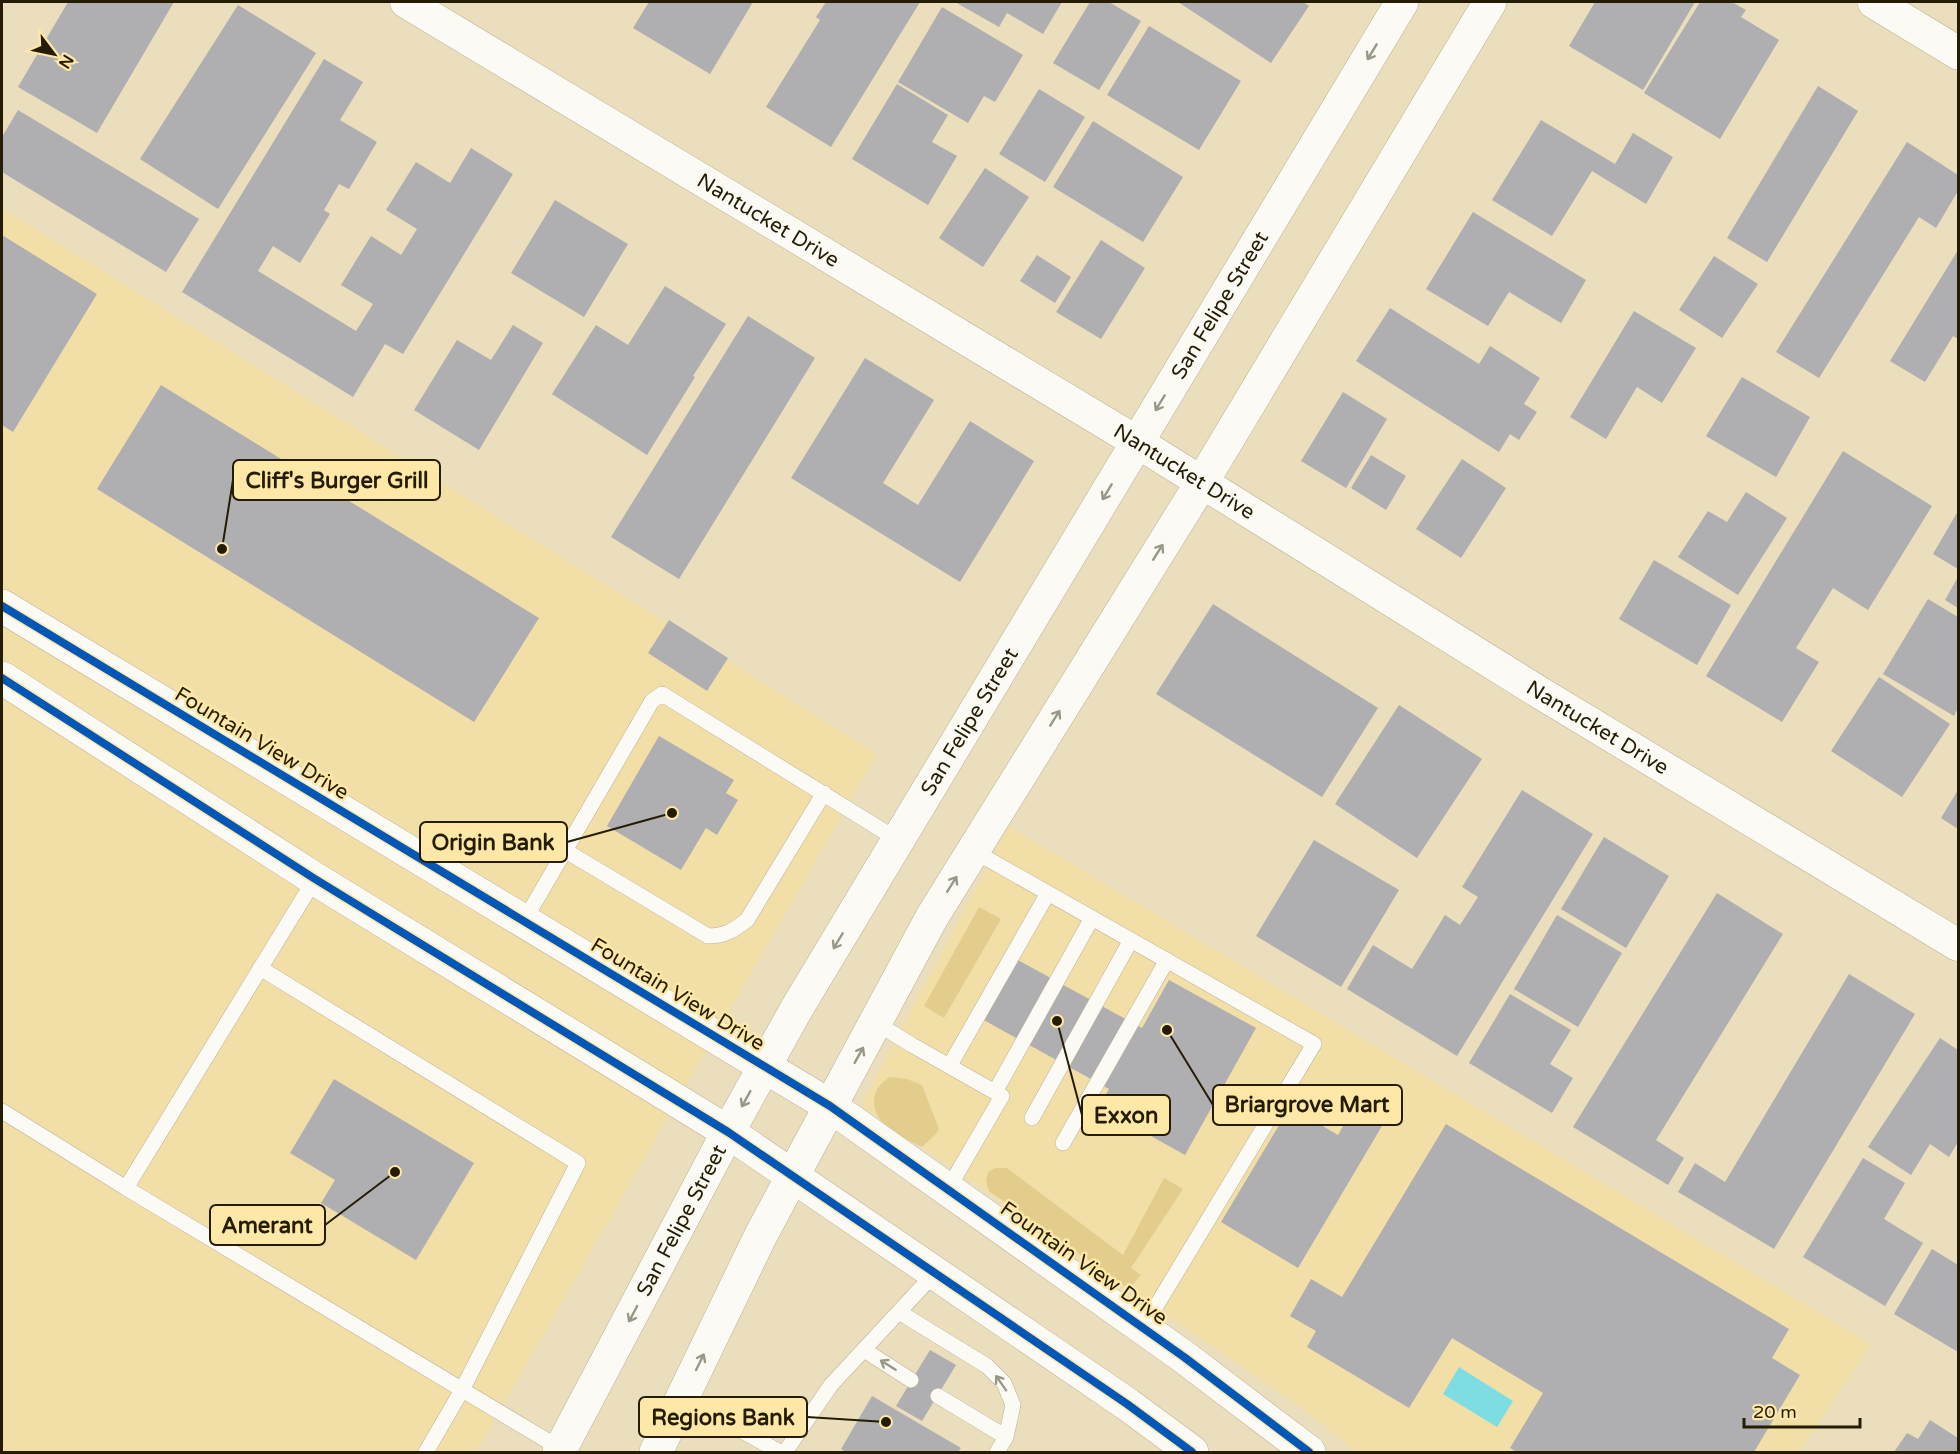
<svg xmlns="http://www.w3.org/2000/svg" width="1960" height="1454" font-family="'Varela Round',sans-serif">
	<style>
		.built { fill: #f2dfa8 }
		.green { fill: #e3cd8d }
		.water { fill: #7edde2 }
		.building { fill: #afaeb1 }
		.lines { fill: none; stroke-linecap: round; stroke-linejoin: round }
		.lane-casing { stroke: #bbb196; stroke-width: 16 }
		.street-casing { stroke: #bbb196; stroke-width: 33 }
		.secondary-casing { stroke: #bbb196; stroke-width: 34 }
		.lane { stroke: #fcfaf5; stroke-width: 15 }
		.street { stroke: #fcfaf5; stroke-width: 32 }
		.secondary { stroke: #fcfaf5; stroke-width: 33 }
		.cycleway-casing { stroke: #fee8a8; stroke-width: 11 }
		.cycleway { stroke: #0057b8; stroke-width: 8 }
		.oneway { stroke: #9b9788 }
		.labels { text-anchor: middle; stroke-width: 5; stroke-linejoin: round; paint-order: stroke }
		.street-label { font-size: 21px; fill: #251d03; stroke: #fee8a8 }
		.leader { fill: none; stroke: #251d03; stroke-width: 2 }
		.callout-dot { fill: #251d03; stroke: #fee8a8; stroke-width: 2 }
		.callout { fill: #fee8a8; stroke: #251d03; stroke-width: 2 }
		.callout-label { font-size: 22px; text-anchor: middle; font-weight: bold; fill: #251d03 }
	</style>
	<rect width="100%" height="100%" fill="#eadebc"/>
	<path class="built" d="M2,208L877,754L476,1452H2Z
		M1009,826L1871,1344L1799,1452H1356L1299,1406L861,1105Z"/>
	<path class="green" d="M979,907L1001,919L944,1018L924,1006Z
		M889,1077L907,1079L922,1085L939,1129L935,1135L922,1147C901,1136 865,1122 876,1091C878,1086 885,1081 889,1077Z
		M995,1168H1007L1123,1255L1164,1178L1183,1189L1131,1268L1141,1275L1129,1289L989,1191L986,1181L988,1172Z"/>
	<path class="water" d="M1459,1367L1513,1401L1497,1427L1443,1394Z"/>
	<path class="building" d="M68,2H174L97,133L18,87Z
		M649,2H753L710,74L633,28Z
		M826,2H920L831,147L766,107L820,20L816,17Z
		M955,2H1062L1043,34L1007,13L999,27Z
		M1090,2H1109L1141,21L1099,90L1053,63Z
		M1178,2H1303L1309,6L1271,63Z
		M1595,2H1695L1643,90L1569,46Z
		M1700,2H1732L1746,10L1741,17L1779,40L1720,139L1644,93Z
		M238,5L316,53L218,209L140,159Z
		M942,7L1023,55L995,102L984,96L968,123L898,82Z
		M1149,26L1241,81L1199,150L1107,95Z
		M324,59L363,82L340,120L377,142L349,189L339,184L324,210L330,214L300,263L273,246L258,271L356,331L373,304L341,285L371,236L401,255L417,229L386,210L416,162L450,183L471,148L513,174L403,354L385,344L353,397L182,292Z
		M897,84L948,115L932,142L957,156L928,205L852,159Z
		M1818,86L1858,111L1767,262L1727,238Z
		M1039,89L1085,117L1045,182L999,154Z
		M18,110L199,219L166,272L2,172V137Z
		M1541,120L1615,164L1633,133L1673,157L1646,204L1592,171L1552,236L1492,200Z
		M1093,121L1183,177L1143,242L1053,187Z
		M1907,142L1958,175V191L1936,228L1919,217L1819,378L1776,352Z
		M985,168L1029,197L983,267L939,238Z
		M555,200L628,244L584,317L511,273Z
		M1473,212L1586,280L1561,323L1509,292L1488,326L1426,289Z
		M2,235L97,294L13,432L2,425Z
		M1101,240L1145,268L1101,339L1056,312Z
		M1958,250V339L1953,336L1925,382L1890,361Z
		M1037,255L1071,277L1055,303L1020,281Z
		M1714,256L1758,284L1722,338L1679,310Z
		M665,286L726,324L693,376L695,377L647,455L552,394L596,325L628,345Z
		M1390,308L1479,364L1490,346L1540,378L1524,404L1537,412L1519,440L1510,434L1499,452L1356,361Z
		M1634,311L1696,348L1662,403L1637,387L1606,439L1570,417Z
		M748,316L815,358L679,579L611,537Z
		M513,325L543,343L479,450L414,410L457,340L491,360Z
		M865,358L934,400L883,483L918,505L970,421L1034,461L960,582L791,478Z
		M1742,377L1810,417L1776,477L1706,436Z
		M161,385L539,618L474,722L97,489Z
		M1343,392L1387,419L1346,488L1301,461Z
		M1843,451L1932,506L1868,610L1833,588L1796,648L1819,662L1782,722L1706,676Z
		M1371,455L1406,476L1386,510L1351,488Z
		M1462,459L1506,488L1461,558L1416,529Z
		M1746,492L1787,518L1738,595L1678,557L1708,511L1727,522Z
		M1958,511V569L1933,554Z
		M1654,560L1731,605L1697,665L1619,619Z
		M1958,577V608L1945,600Z
		M1928,599L1958,617V708L1954,716L1883,674Z
		M1213,604L1378,708L1322,797L1156,694Z
		M669,620L728,658L707,691L648,653Z
		M1879,677L1950,724L1902,797L1831,751Z
		M1399,705L1482,759L1417,858L1335,804Z
		M659,736L734,780L726,793L738,800L717,835L706,828L681,870L607,826Z
		M1522,790L1593,834L1457,1056L1347,989L1373,945L1412,969L1445,915L1460,925L1478,897L1462,887Z
		M1958,790V829L1941,818Z
		M1604,837L1669,876L1626,948L1561,909Z
		M1314,840L1399,890L1341,987L1256,936Z
		M1717,893L1783,934L1656,1140L1684,1158L1668,1185L1573,1127Z
		M1557,915L1622,953L1578,1027L1514,989Z
		M1005,953L1142,1028L1169,980L1256,1028L1185,1155L1099,1107L1109,1089L971,1013Z
		M1849,974L1915,1014L1774,1249L1678,1192L1695,1163L1725,1182Z
		M1510,994L1571,1030L1550,1064L1573,1078L1552,1113L1469,1063Z
		M1940,1038L1958,1050V1142L1949,1157L1930,1144L1911,1175L1868,1147Z
		M334,1079L474,1163L416,1260L321,1203L335,1180L290,1153Z
		M1290,1107L1338,1135L1353,1109L1382,1126L1298,1268L1221,1222Z
		M1446,1124L1789,1329L1772,1358L1800,1375L1754,1452H1517L1510,1448L1543,1393L1452,1338L1409,1408L1307,1347L1316,1331L1290,1316L1311,1279L1342,1297Z
		M1863,1158L1905,1183L1884,1219L1923,1243L1885,1306L1803,1257Z
		M1932,1249L1958,1265V1352L1894,1314Z
		M930,1350L956,1365L922,1421L896,1406Z
		M872,1396L961,1448L958,1452H846L841,1449Z
		M1930,1420L1958,1438V1452H1894L1907,1433L1918,1439Z"/>
	<g class="lines">
		<defs>
			<path id="lane" d="M972,850L1314,1044L1143,1328
				M566,851L708,936C725,936 734,930 747,920L824,793
				M315,879L126,1188L561,1449
				M524,921L652,701L662,694L898,840
				M260,968L578,1163L462,1390L426,1452
				M876,1023L912,1045L1002,1096L948,1189
				M950,1065L1048,893
				M995,1092L1092,918
				M2,1111L126,1188
				M1032,1118L1131,940
				M1063,1143L1167,960
				M899,1312L987,1366L1004,1383L1013,1405L1006,1437
				M864,1350L911,1380
				M938,1396L1006,1437L997,1452
				M682,1398L780,1452
				M785,1452L831,1385L935,1273"/>
			<g id="street">
				<path id="s1" d="M406,2L1137,442L1542,694L1958,945"/>
			</g>
			<g id="secondary">
				<path d="M1874,2L1958,53"/>
				<path d="M2,606L830,1106L1184,1357L1309,1452"/>
				<path d="M2,678L315,879L728,1132L1127,1404L1192,1452"/>
				<path id="s2" d="M559,1452L728,1132L797,1008L1402,2"/>
				<path d="M656,1452L761,1235L932,917L1202,482L1490,2"/>
			</g>
		</defs>
		<use href="#lane" class="lane-casing"/>
		<use href="#street" class="street-casing"/>
		<use href="#secondary" class="secondary-casing"/>
		<use href="#lane" class="lane"/>
		<use href="#street" class="street"/>
		<use href="#secondary" class="secondary"/>
		<defs>
			<path id="cycleway" d="M2,606L830,1106L1184,1357L1309,1452
				M2,678L315,879L728,1132L1127,1404L1192,1452"/>
		</defs>
		<use href="#cycleway" class="cycleway-casing"/>
		<use href="#cycleway" class="cycleway"/>
	</g>
	<defs><path id="oneway-shaft" d="M-6 0H5M1.5-3L5.5 0L1.5 3" fill="none" stroke-width="1.6" stroke-linecap="round" stroke-linejoin="round" transform="scale(1.5)"/></defs>
	<g class="oneway">
		<use href="#oneway-shaft" transform="translate(1372 52) rotate(121)"/>
		<use href="#oneway-shaft" transform="translate(1160 403) rotate(121)"/>
		<use href="#oneway-shaft" transform="translate(1107 492) rotate(121)"/>
		<use href="#oneway-shaft" transform="translate(1158 552) rotate(-58)"/>
		<use href="#oneway-shaft" transform="translate(1055 718) rotate(-58)"/>
		<use href="#oneway-shaft" transform="translate(952 884) rotate(-58)"/>
		<use href="#oneway-shaft" transform="translate(838 941) rotate(121)"/>
		<use href="#oneway-shaft" transform="translate(859 1055) rotate(-61)"/>
		<use href="#oneway-shaft" transform="translate(746 1099) rotate(119)"/>
		<use href="#oneway-shaft" transform="translate(633 1314) rotate(118)"/>
		<use href="#oneway-shaft" transform="translate(700 1362) rotate(-64)"/>
		<use href="#oneway-shaft" transform="translate(888 1365) rotate(-148)"/>
		<use href="#oneway-shaft" transform="translate(1001 1383) rotate(-125)"/>
	</g>
	<g class="labels">
		<g class="street-label">
			<text dy="7" stroke="none"><textPath href="#s1" startOffset="423">Nantucket Drive</textPath></text>
			<text dy="7" stroke="none"><textPath href="#s2" startOffset="1324">San Felipe Street</textPath></text>
			<text dy="7" stroke="none"><textPath href="#s1" startOffset="909">Nantucket Drive</textPath></text>
			<text dy="7" stroke="none"><textPath href="#s2" startOffset="838">San Felipe Street</textPath></text>
			<text dy="7" stroke="none"><textPath href="#s1" startOffset="1395">Nantucket Drive</textPath></text>
			<text transform="translate(262 743) rotate(31)" y="7">Fountain View Drive</text>
			<text transform="translate(678 994) rotate(31)" y="7">Fountain View Drive</text>
			<text dy="7" stroke="none"><textPath href="#s2" startOffset="262">San Felipe Street</textPath></text>
			<text transform="translate(1084 1263) rotate(35)" y="7">Fountain View Drive</text>
		</g>
	</g>
	<path class="leader" d="M222 549L233 480M672 813L567 842M1167 1030L1213 1105M1057 1021L1082 1115M395 1172L325 1225M886 1422L807 1417"/>
	<g class="callout-dot">
		<circle cx="222" cy="549" r="6"/>
		<circle cx="672" cy="813" r="6"/>
		<circle cx="1167" cy="1030" r="6"/>
		<circle cx="1057" cy="1021" r="6"/>
		<circle cx="395" cy="1172" r="6"/>
		<circle cx="886" cy="1422" r="6"/>
	</g>
	<g class="callout">
		<rect x="233" y="460" width="207" height="40" rx="6"/>
		<rect x="420" y="822" width="147" height="40" rx="6"/>
		<rect x="1213" y="1085" width="189" height="40" rx="6"/>
		<rect x="1082" y="1095" width="88" height="40" rx="6"/>
		<rect x="210" y="1205" width="115" height="40" rx="6"/>
		<rect x="639" y="1397" width="168" height="40" rx="6"/>
	</g>
	<g class="callout-label">
		<text x="337" y="488">Cliff's Burger Grill</text>
		<text x="493" y="850">Origin Bank</text>
		<text x="1307" y="1112">Briargrove Mart</text>
		<text x="1126" y="1123">Exxon</text>
		<text x="267" y="1233">Amerant</text>
		<text x="723" y="1425">Regions Bank</text>
	</g>
	<rect width="1960" height="1454" fill="none" stroke="#251d03" stroke-width="6"/>
	<g transform="translate(54 54) rotate(122)" stroke="#fee8a8" stroke-width="4.5" paint-order="stroke">
	<path d="M0-4.5L10 22L0 15L-10 22Z" fill="#251d03"/>
	<text y="-9" font-size="16" font-weight="bold" text-anchor="middle" fill="#251d03">N</text>
	</g>
	<path d="M1744 1418v9h116v-9" fill="none" stroke="#251d03" stroke-width="3"/>
	<text x="1753" y="1418" font-size="18" fill="#251d03" stroke="#fee8a8" stroke-width="4.5" paint-order="stroke">20 m</text>
</svg>
